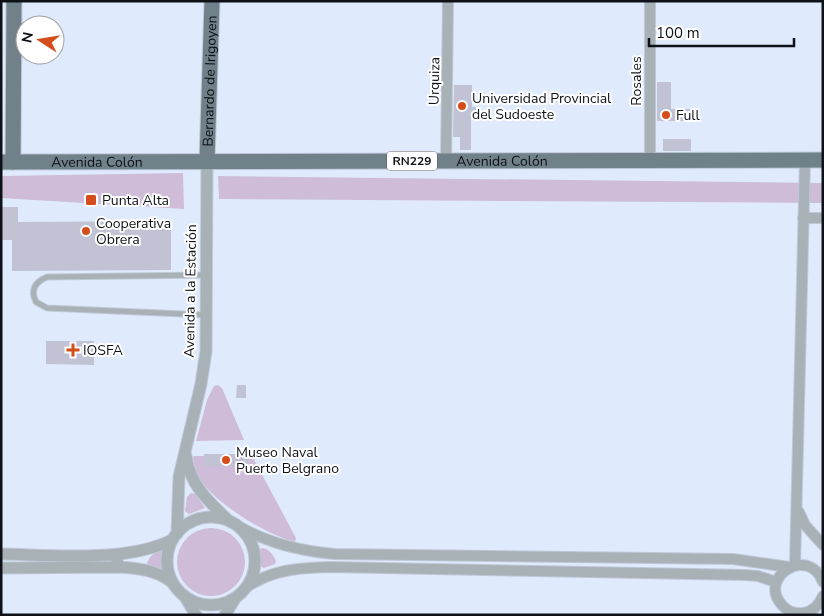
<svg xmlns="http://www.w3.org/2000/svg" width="824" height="616" font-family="'Nunito Sans',sans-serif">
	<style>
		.green { fill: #cebcd9 }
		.building { fill: #c1c2d4 }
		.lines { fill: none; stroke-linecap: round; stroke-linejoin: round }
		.service-casing { stroke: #bec8d8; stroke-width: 7 }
		.minor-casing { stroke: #bec8d8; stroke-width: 12 }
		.tertiary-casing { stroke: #bec8d8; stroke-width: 13 }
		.primary-casing { stroke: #bec8d8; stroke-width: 17 }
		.service { stroke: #a8b1b5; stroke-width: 5 }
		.minor { stroke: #a8b1b5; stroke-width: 10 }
		.tertiary { stroke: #a8b1b5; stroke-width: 11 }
		.primary { stroke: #718189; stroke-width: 15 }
		.poi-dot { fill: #d44d1a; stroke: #fff; stroke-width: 2 }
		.labels { text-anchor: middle; stroke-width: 4; stroke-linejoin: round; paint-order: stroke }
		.shield { fill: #fff; stroke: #56595d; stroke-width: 1 }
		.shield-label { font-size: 12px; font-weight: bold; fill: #0e1218 }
		.street-label { font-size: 14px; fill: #0e1218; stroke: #fff }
		.poi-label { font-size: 14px; fill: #0e1218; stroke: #fff; text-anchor: start }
	</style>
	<rect width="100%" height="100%" fill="#dfebfc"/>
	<path class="green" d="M183,173L184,209L1,198V176Z
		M218,176L823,183V203L219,199Z
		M218,385L222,388L244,440L196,441L207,400L214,386Z
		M249,454H251L296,538L295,542C265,534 218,505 200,480C196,473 194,465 193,457L194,456H204V466H248Z
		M191,493L195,494L205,508L189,514L185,511L187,497Z
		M177 562a34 34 0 1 1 68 0a34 34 0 1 1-68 0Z
		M262,548C270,549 273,555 276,561L275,564L264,568L260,566L259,550Z
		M160,550L163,553L162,569L147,565C147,558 154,553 160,550Z"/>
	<path class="building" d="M657,82H671V109H690L691,121H657Z
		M454,85H472V107H476V118H471V150H460V137H453Z
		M663,139H691V151H663Z
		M1,207H18V222L171,221V270L12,271V240H1Z
		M46,341H94V365L46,364Z
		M237,385H246V398H236Z
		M204,454H249L248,466H204Z"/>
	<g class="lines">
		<defs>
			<path id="service" d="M206,315L47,308L36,302C30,290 35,282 47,277L206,275"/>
			<path id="minor" d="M650,160V1
				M446,161L448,1
				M803,218H823
				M799,512L805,525L823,545
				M235,524C266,543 299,551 335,554L733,559L789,567
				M795,565L805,160
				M823,582C808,544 757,578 782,605C787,611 795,614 803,613C813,612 819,605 823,596
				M245,588C273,569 298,568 331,567L745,575L758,576L776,582"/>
			<path id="tertiary" d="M186,456C190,485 208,501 228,520
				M167 561a44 44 0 1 1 88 0a44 44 0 1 1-88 0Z
				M177,534L179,477L201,384L206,351L207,161
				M1,554C54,555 125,563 172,540
				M117,560L118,567C138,568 157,570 173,583
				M1,568L118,567
				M185,597L196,615
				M225,615L236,597"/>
			<g id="primary">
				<path id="s1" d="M207,161L212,1"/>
				<path id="s2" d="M1,162L823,160"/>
				<path d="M13,162L14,1"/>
			</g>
		</defs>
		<use href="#service" class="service-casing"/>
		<use href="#minor" class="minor-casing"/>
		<use href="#tertiary" class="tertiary-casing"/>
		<use href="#primary" class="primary-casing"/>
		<use href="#service" class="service"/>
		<use href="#minor" class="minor"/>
		<use href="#tertiary" class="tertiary"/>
		<use href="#primary" class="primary"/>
	</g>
	<g class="poi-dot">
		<circle cx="462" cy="106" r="5"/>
		<circle cx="666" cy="115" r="5"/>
		<rect x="85" y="194" width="12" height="12" rx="2.5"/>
		<circle cx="86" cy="231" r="5"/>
		<path d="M70.5 342.5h5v5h5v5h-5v5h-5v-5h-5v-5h5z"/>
		<circle cx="226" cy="460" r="5"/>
	</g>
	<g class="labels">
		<rect class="shield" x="387" y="151.5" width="50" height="19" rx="4"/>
		<g class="shield-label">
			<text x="412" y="165">RN229</text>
		</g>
		<g class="street-label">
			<text dy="5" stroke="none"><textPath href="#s1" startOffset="80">Bernardo de Irigoyen</textPath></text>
			<text transform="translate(434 81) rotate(-89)" y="5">Urquiza</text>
			<text transform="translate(636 81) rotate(-90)" y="5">Rosales</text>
			<text dy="5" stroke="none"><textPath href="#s2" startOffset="96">Avenida Colón</textPath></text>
			<text dy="5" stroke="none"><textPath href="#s2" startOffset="501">Avenida Colón</textPath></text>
			<text transform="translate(190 291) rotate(-89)" y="5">Avenida a la Estación</text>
		</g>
		<g class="poi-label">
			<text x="472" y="103">Universidad Provincial<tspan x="472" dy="16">del Sudoeste</tspan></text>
			<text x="676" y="120">Full</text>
			<text x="102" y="205">Punta Alta</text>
			<text x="96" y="228">Cooperativa<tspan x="96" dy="16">Obrera</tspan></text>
			<text x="83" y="355">IOSFA</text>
			<text x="236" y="457">Museo Naval<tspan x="236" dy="16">Puerto Belgrano</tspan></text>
		</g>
	</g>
	<rect width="824" height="616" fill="none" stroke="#0e1218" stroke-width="5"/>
	<g transform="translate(40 40) rotate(282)"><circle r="24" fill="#ffffff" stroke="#9fa0a3"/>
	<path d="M0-4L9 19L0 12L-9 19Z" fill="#d44d1a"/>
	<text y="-8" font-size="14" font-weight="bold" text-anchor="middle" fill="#0e1218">N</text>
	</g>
	<path d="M649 38v8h145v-8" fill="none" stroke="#0e1218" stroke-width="2.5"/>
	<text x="656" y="38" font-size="15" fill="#0e1218" stroke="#ffffff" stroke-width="4" paint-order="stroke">100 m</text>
</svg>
